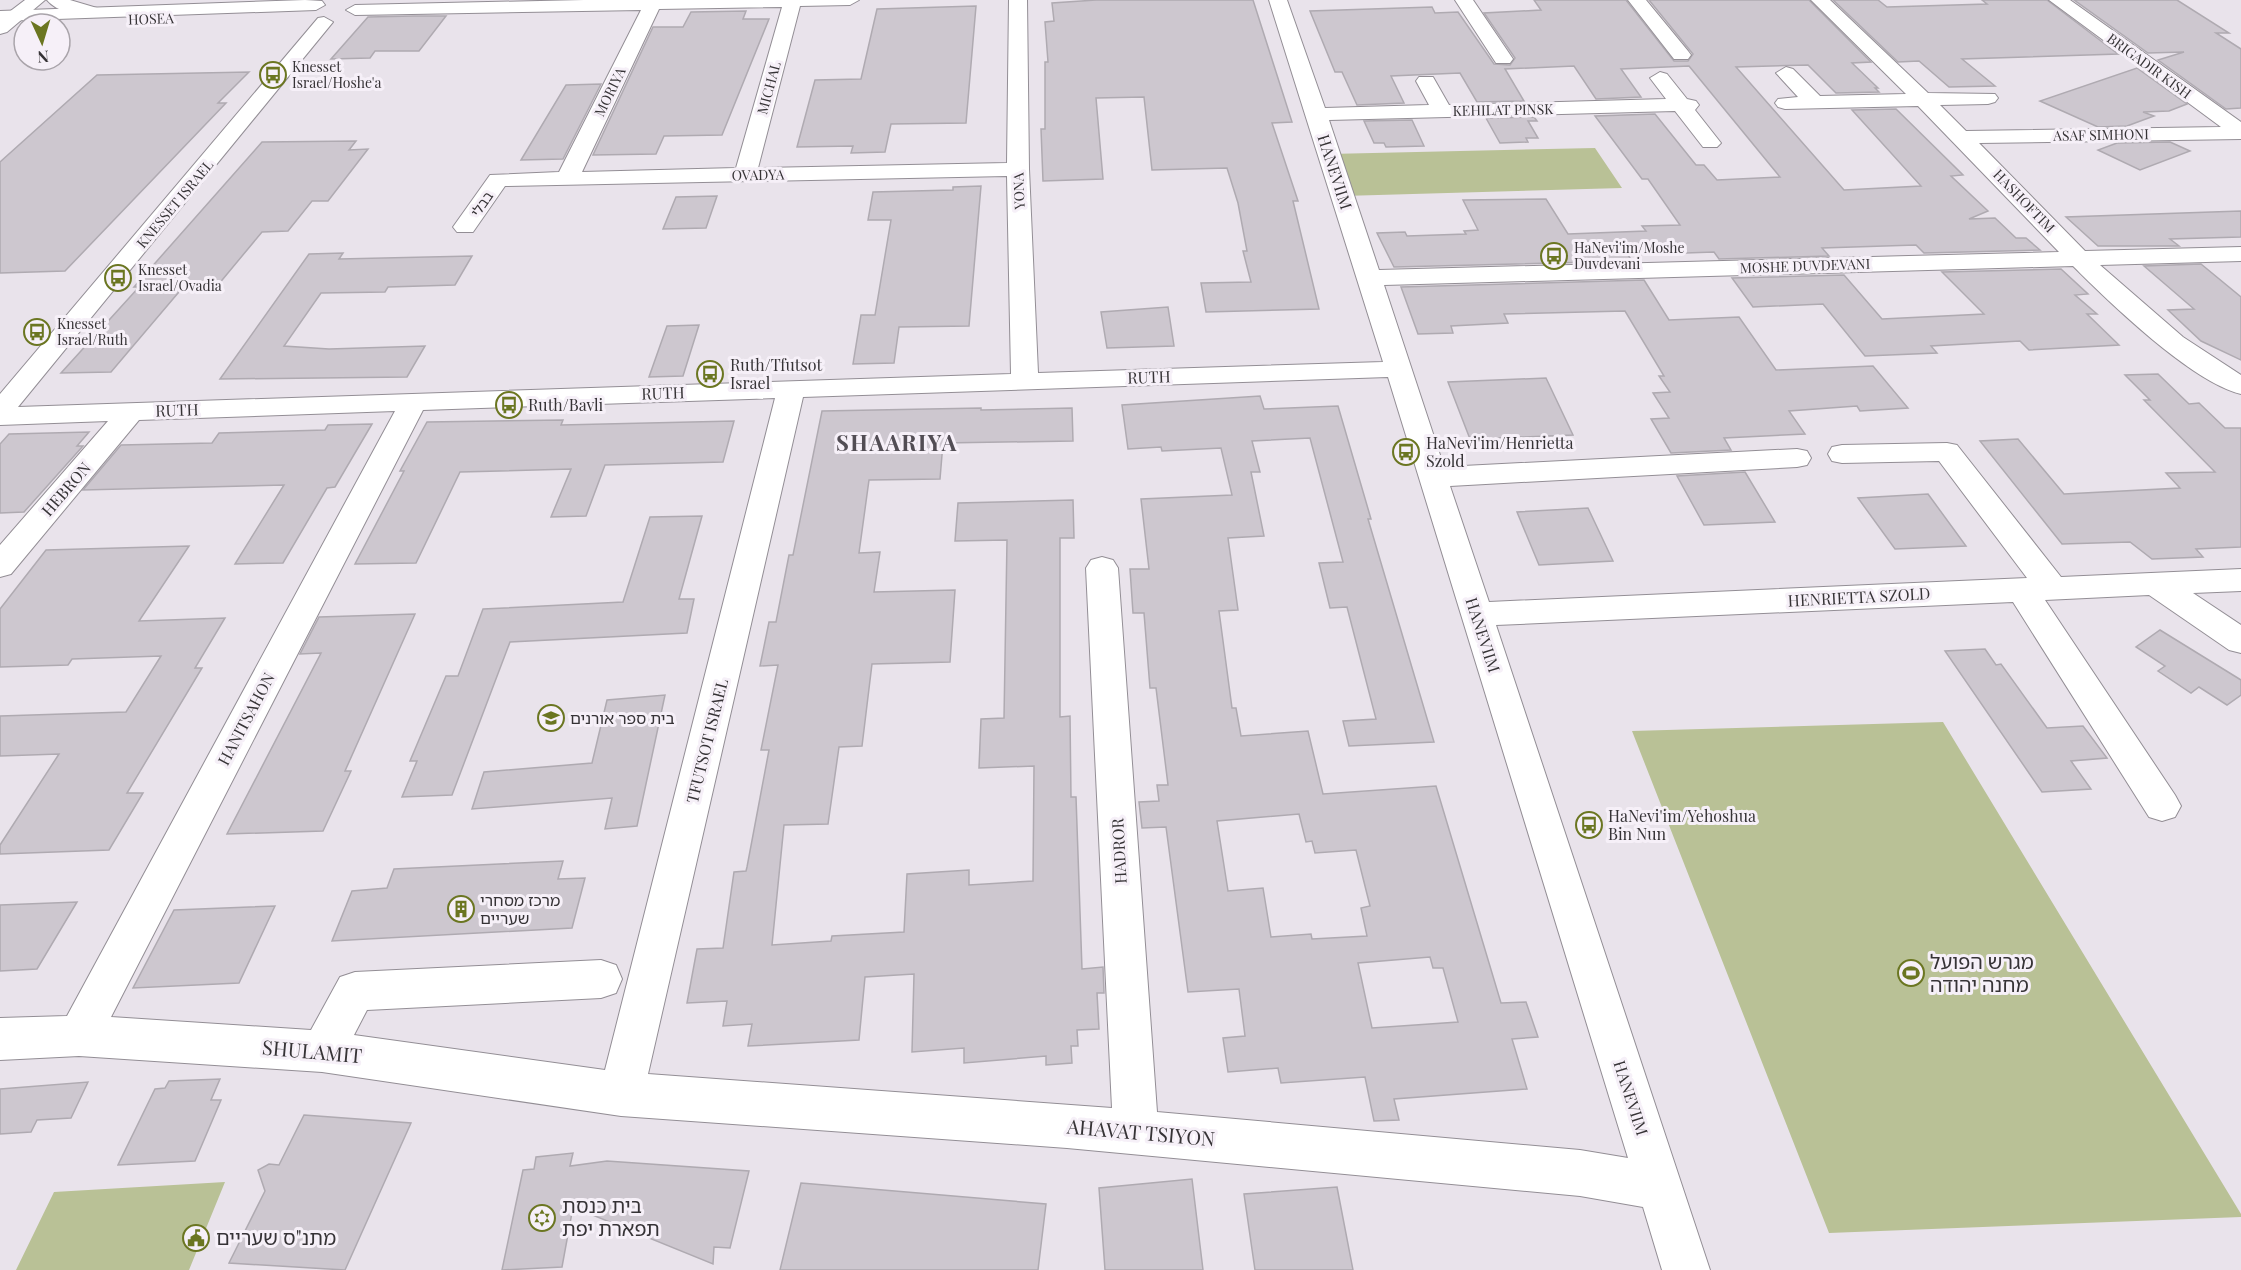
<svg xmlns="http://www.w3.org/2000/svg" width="2241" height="1270" font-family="'Playfair Display','Noto Sans Hebrew',serif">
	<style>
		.green { fill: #b9c196 }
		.building { fill: #cdc7cf; stroke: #afaab1; stroke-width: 1.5; fill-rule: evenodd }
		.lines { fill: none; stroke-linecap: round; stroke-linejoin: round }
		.minor-casing { stroke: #938e95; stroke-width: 2 }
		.highway-casing { stroke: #938e95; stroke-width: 2 }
		.minor { fill: #fff; fill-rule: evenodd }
		.highway { fill: #fff; fill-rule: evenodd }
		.labels { text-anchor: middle; stroke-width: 6; stroke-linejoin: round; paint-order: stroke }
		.far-street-label { font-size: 14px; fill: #363336; stroke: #f6f0f8 }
		.far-poi-label { font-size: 14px; fill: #363336; stroke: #f6f0f8; text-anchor: start }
		.street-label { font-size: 16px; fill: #363336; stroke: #f6f0f8 }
		.poi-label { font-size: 16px; fill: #363336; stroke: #f6f0f8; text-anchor: start }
		.near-poi-label { font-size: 20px; fill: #363336; stroke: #f6f0f8; text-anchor: start }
		.near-street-label { font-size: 20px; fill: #363336; stroke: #f6f0f8 }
		.district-label { font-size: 22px; font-weight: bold; letter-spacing: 1.5px; fill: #524d54; stroke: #f6f0f8 }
	</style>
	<rect width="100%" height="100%" fill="#e9e3eb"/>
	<path class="green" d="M1595,148L1622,188L1343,196L1329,154Z
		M1943,722L2241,1214V1217L1829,1233L1632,731Z
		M225,1182L189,1270H16L54,1192Z"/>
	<path class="building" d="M1096,0H1253L1292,122L1272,123L1298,201H1293L1319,309L1206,312L1201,283L1251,282L1243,251H1247L1238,203L1227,168L1152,170L1144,97L1096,98L1103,179L1043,181L1041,129H1045V62H1048L1045,22L1054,21L1052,3Z
		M1534,0H1626L1674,61H1688L1693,54L1649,0H1809L1871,62L1852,63L1878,88H1875L1879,92L1836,93L1808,65L1736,67L1844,190L1921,186L1852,110L1896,109L1963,175L1951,176L1988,211L1969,219L1995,218L2016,238H2026L2040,250L1924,253L1916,245L1822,248L1829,256L1719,259L1714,252L1628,255L1632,261L1394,267L1377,233L1405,232L1407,236L1466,234L1464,231L1478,230L1463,200L1546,199L1568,234L1646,231L1642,226L1680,225L1648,179H1642L1595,116L1655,114L1696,165H1704L1717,180L1780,177L1689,66L1621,69L1641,97L1596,99L1574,66L1505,69L1524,101L1477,102L1460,73L1391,76L1404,103L1357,105L1342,72H1335L1310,11L1432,7L1435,13L1458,12L1494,64L1510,65L1515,58L1484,13L1541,10Z
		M1833,0H1878L1887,7L1987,4L1982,0H2047L2118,54L1962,59L1995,86L1949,87L1919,61L1898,62Z
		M2074,0H2177L2229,33H2216L2241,49V108L2226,109L2158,60L2184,52L2148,53Z
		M976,6L966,123L891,124L885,152L851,153L853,146L797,147L815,80L861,79L877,9Z
		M746,11L743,19H769L722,135L664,136L656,154L593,155L653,27H683L691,12Z
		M414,16H446L419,51H375L370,58L331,59L368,17Z
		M2137,68L2187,104L2169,111L2143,112L2154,116L2127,126L2098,127L2040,101Z
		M249,72L218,103H226L65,271L0,273V162L97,75Z
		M601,84L563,159L521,160L566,85Z
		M1534,117L1537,121H1528L1538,138H1526L1528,142L1500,143L1486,118Z
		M1412,120L1424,146L1386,147L1384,143H1374L1364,121Z
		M356,141L349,150L368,149L328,201H312L288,231L262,232L218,285L184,286L111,372L61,373L139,287H134L262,142Z
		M2170,142L2190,151L2140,170L2098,150L2117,143Z
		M981,186L969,326L899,327L894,363L853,364L861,315H875L891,220H868L873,192L953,190V187Z
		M717,196L706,228L663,229L676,197Z
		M2241,211V237L2170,239L2179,246H2098L2066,217Z
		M343,253L339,259L472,256L455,285L388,287L385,292L321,293L284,346L329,349L425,346L407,377L220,379L309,254Z
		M2201,264L2241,297V360L2201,341L2168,310L2194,309L2144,266Z
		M2061,269L2088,294L2075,295L2097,314H2087L2119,345L2029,350L2020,341L1931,346L1937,353L1865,356L1823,304L1753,307L1732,278L1844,275L1882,319L1984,314L1942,272Z
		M1644,280L1669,320L1739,317L1776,370L1873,366L1908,408L1860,411L1857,406L1789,411L1805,434L1724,438L1731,450L1671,453L1651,419L1669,418L1653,393L1670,392L1659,376H1664L1625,311L1504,314L1508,323L1451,326L1453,333L1418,334L1401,287Z
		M1168,307L1174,346L1107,348L1101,312Z
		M699,325L683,376L649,377L667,326Z
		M2158,374L2189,404L2199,403L2225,428H2241V547L2196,549L2203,557L2152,559L2130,542L2062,544L1980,441L2018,439L2064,494L2180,488L2166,473L2215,472L2144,400H2150L2125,375Z
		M1546,378L1573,435L1470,439L1448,382Z
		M1260,396L1264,409L1338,406L1371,519H1368L1434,742L1349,746L1343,721L1376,719L1347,607L1330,608L1319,563L1343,562L1310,438L1252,441L1260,472H1251L1264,536L1228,538L1238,610L1219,611L1232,708H1236L1241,736L1308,731L1323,794L1436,786L1501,1003L1526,1002L1538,1037L1512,1039L1527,1089L1394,1099L1399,1120L1374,1121L1365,1077L1281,1083L1278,1068L1228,1072L1223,1038L1245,1036L1239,989L1188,992L1166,827L1142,828L1139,802L1159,801L1157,785H1168L1156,688H1150L1144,613H1133L1130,569H1149L1141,499L1232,495L1221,448L1162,451L1161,447L1128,449L1122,405ZM1299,814L1306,842L1312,841L1315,853L1356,850L1370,906L1361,908L1367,936L1312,939L1311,934L1271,937L1263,888L1228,891L1217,821ZM1430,957L1433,968H1443L1458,1022L1372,1028L1358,963Z
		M981,408V410L1072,408L1073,441L943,443L940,479L869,480L859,553L880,552L874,592L955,590L950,662L872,664L862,746L839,747L828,824L784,825L772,945L831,941L832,936L904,932L907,874L969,870V885L1033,881L1034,766L979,768L981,719L1004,718L1007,540L955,541L958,503L1073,500L1074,538H1060V717L1070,716L1071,797H1076L1082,969L1103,967L1104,993H1097L1099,1029L1077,1030L1078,1046H1071L1072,1063L1046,1065V1056L964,1063V1048L912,1052L914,974L865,977L859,1040L748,1046L752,1024L723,1026L727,1001L687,1003L697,949L723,948L734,872L746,871L747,867L769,750H761L778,665L760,666L769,622H776L789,555H793L822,411Z
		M563,420L561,425L734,421L723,462L605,465L586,516L551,517L571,469L460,472L416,563L355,564L404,471H400L427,422Z
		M372,424L335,487L327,488L283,563L235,564L284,485L83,490L121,445L212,443L219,433L325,430L328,425Z
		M89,432L77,446H83L24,512L0,513V444L9,434Z
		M1745,472L1775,522L1704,525L1677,476Z
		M1928,494L1966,546L1895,549L1858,498Z
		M1588,508L1613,561L1539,565L1517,512Z
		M702,516L679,599H694L687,633L510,642L452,795L402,797L417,761H410L446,676H458L483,609L623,602L650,517Z
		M189,546L139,621L225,618L195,668H202L127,793H143L109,850L0,854V845L59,754L0,756V716L126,712L161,656L72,659L68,665L0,667V609L46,550Z
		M415,614L345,771H351L323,831L227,834L321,653L300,654L319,617Z
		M2160,630L2241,680V695L2227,705L2199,687L2191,693L2158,671L2165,666L2136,647Z
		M1985,649L1996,665L2001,664L2047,728L2083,726L2107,758L2071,761L2091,789L2042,792L1945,651Z
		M665,695L637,826L605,829L612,798L472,809L484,772L592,763L607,700Z
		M563,861L558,879L585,878L572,928L332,941L352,891L387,888L394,869Z
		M77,902L37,969L0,971V905Z
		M275,906L239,983L133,988L174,910Z
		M220,1079L211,1100H221L195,1161L118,1165L155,1089L165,1088L169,1081Z
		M88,1082L71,1118L37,1120L31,1132L0,1134V1089Z
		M304,1115L411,1123L345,1270L229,1263L265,1191L258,1170L269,1164L279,1165Z
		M573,1153L570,1166L607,1161L749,1171L730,1248L714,1247L713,1264L573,1207L562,1267L502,1270L523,1170L534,1169L536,1157Z
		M1192,1179L1203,1270H1105L1099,1188Z
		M801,1183L1046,1204L1038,1270H780Z
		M1337,1187L1353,1270H1255L1244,1194Z"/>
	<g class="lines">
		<defs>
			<path id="minor" d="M305,0L322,1L325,5L316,10L0,21V11Z
				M584,0H859L850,5L800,6L758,168L1007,163L1009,0H1027L1029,169L1038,373L1383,362L1269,0H1287L1325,108L1429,105L1416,81L1419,77H1433L1449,105L1666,99L1650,78L1660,72L1667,74L1687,99L1696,101L1699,105L1695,110L1721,143L1717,147H1703L1675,111L1329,120L1379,270L2059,252L1918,106L1785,109L1778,107L1775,103L1778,99L1798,97L1776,73L1786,67L1793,69L1820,96L1906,94L1811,0H1830L1928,93L1995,94L1998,98L1995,102L1988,104L1940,105L1966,131L2221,127L2049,0H2070L2241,122V139L1979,143L2085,251L2241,247V261L2100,265L2183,337L2241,375V394C2192,382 2110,303 2073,266L1384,285L1444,467L1797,449L1807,451L1811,458L1807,465L1797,467L1450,486L1489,602L2027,578L1939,461L1842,463L1832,461L1828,454L1832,447L1842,445L1947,443L1957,445L2061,577L2241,569V591L2193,593L2241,625V653L2229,650L2149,595L2045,600L2175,795L2181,806L2175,817L2162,821L2149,817L2013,602L1496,625L1710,1270H1662L1643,1207L1580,1196L1067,1148L621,1116L322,1072L79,1056L0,1060V1018L67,1016L395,411L139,420L11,574L0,577V545L108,421L0,425V394L318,18L324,17L333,22L18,407L1011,374L1007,176L505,186L473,232H457L453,227L490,175L559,172L641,10L355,15L346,10L355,5ZM782,7L736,168L582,172L659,9ZM1388,377L1628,1158L1580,1150L1157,1112L1118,568L1113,560L1102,557L1091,560L1086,568L1112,1108L648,1074L803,397ZM775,398L605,1070L354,1035L367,1010L601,998L616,993L622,979L616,965L601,960L355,972L340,977L311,1030L111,1017L423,410Z
				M1455,0H1473L1513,59L1510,63H1496Z
				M1628,0H1646L1688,51L1691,55L1688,59H1674Z"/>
			<path id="highway" d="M25,0H45L7,32L0,34V19Z
				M47,0H70L97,8L100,12L91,17C76,15 57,12 47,0Z"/>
		</defs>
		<use href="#minor" class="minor-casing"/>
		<use href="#highway" class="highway-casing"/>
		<use href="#minor" class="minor"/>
		<use href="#highway" class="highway"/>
	</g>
	<defs>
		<symbol id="bus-ring" viewBox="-11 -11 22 22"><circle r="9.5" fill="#f6f0f8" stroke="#6b7621" stroke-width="1.5"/><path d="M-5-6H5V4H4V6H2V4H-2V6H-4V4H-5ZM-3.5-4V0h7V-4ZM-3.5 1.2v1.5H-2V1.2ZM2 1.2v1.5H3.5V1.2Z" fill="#6b7621"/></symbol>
		<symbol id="school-ring" viewBox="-11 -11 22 22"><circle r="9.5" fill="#f6f0f8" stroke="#6b7621" stroke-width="1.5"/><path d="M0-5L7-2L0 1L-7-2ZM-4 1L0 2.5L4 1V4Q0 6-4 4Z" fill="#6b7621"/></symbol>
		<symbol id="building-ring" viewBox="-11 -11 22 22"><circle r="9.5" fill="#f6f0f8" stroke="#6b7621" stroke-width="1.5"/><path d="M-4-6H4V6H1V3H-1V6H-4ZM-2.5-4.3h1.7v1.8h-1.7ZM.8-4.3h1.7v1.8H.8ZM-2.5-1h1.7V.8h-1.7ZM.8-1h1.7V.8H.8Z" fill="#6b7621"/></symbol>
		<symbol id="stadium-ring" viewBox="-11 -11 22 22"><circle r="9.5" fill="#f6f0f8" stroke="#6b7621" stroke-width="1.5"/><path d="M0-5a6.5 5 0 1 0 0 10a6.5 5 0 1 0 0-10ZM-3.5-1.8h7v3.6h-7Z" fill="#6b7621"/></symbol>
		<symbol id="synagogue-ring" viewBox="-11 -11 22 22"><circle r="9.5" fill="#f6f0f8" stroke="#6b7621" stroke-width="1.5"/><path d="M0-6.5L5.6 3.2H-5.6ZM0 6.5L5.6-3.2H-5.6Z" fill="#6b7621"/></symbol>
		<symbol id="civic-ring" viewBox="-11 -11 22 22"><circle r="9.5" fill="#f6f0f8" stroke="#6b7621" stroke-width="1.5"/><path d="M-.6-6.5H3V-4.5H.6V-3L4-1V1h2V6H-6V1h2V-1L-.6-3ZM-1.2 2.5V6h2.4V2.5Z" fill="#6b7621"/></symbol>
	</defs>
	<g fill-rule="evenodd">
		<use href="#bus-ring" x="258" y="60" width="30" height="30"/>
		<use href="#bus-ring" x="1539" y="241" width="30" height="30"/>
		<use href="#bus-ring" x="103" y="263" width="30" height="30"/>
		<use href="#bus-ring" x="22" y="317" width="30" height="30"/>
		<use href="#bus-ring" x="695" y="359" width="30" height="30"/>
		<use href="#bus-ring" x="494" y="390" width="30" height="30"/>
		<use href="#bus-ring" x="1391" y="437" width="30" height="30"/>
		<use href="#school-ring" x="536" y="703" width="30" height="30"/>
		<use href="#bus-ring" x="1574" y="810" width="30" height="30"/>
		<use href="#building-ring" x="446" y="894" width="30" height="30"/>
		<use href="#stadium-ring" x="1896" y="958" width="30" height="30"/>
		<use href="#synagogue-ring" x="527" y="1203" width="30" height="30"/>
		<use href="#civic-ring" x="181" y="1223" width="30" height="30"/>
	</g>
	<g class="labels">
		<g class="far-street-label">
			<text transform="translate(151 19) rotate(-2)" y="5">HOSEA</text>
			<text transform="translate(2149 66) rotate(36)" y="5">BRIGADIR KISH</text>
			<text transform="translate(769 88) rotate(-75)" y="5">MICHAL</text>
			<text transform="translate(610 92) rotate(-64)" y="5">MORIYA</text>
			<text transform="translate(1503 110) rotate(-1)" y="5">KEHILAT PINSK</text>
			<text transform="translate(2101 135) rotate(-1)" y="5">ASAF SIMHONI</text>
			<text transform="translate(758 175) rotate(-1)" y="5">OVADYA</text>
			<text transform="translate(1019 191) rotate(-92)" y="5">YONA</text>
			<text transform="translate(2024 201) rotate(46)" y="5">HASHOFTIM</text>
			<text transform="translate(175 204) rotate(-50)" y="5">KNESSET ISRAEL</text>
			<text transform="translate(482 204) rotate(-55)" y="5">בבלי</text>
			<text transform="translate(1805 266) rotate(-2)" y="5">MOSHE DUVDEVANI</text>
		</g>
		<g class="far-poi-label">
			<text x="292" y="72">Knesset<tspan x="292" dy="16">Israel/Hoshe'a</tspan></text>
			<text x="1574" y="253">HaNevi'im/Moshe<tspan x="1574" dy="16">Duvdevani</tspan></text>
			<text x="138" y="275">Knesset<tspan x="138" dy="16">Israel/Ovadia</tspan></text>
			<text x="57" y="329">Knesset<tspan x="57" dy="16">Israel/Ruth</tspan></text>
		</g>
		<g class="street-label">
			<text transform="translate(1335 172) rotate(72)" y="6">HANEVIIM</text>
			<text transform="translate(1149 377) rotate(-2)" y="6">RUTH</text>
			<text transform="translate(663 393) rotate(-2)" y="6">RUTH</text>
			<text transform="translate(177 410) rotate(-2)" y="6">RUTH</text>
			<text transform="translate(66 489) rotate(-49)" y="6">HEBRON</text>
			<text transform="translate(1859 597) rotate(-3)" y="6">HENRIETTA SZOLD</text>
			<text transform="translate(1483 635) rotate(72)" y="6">HANEVIIM</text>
			<text transform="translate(246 719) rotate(-62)" y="6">HANITSAHON</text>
			<text transform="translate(707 741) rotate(-76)" y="6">TFUTSOT ISRAEL</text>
			<text transform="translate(1119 851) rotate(-93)" y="6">HADROR</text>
			<text transform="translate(1631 1098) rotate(72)" y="6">HANEVIIM</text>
		</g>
		<g class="poi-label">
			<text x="730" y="371">Ruth/Tfutsot<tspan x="730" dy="18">Israel</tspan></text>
			<text x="528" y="411">Ruth/Bavli</text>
			<text x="1426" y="449">HaNevi'im/Henrietta<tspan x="1426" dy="18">Szold</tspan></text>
			<text x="570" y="724">בית ספר אורנים</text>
			<text x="1608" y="822">HaNevi'im/Yehoshua<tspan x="1608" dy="18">Bin Nun</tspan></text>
			<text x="480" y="906">מרכז מסחרי<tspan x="480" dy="18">שעריים</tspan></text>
		</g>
		<g class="near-poi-label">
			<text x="1930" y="969">מגרש הפועל<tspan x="1930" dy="23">מחנה יהודה</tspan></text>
			<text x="562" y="1213">בית כנסת<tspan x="562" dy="23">תפארת יפת</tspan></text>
			<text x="216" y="1245">מתנ"ס שעריים</text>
		</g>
		<g class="near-street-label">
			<text transform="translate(312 1052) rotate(5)" y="7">SHULAMIT</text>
			<text transform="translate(1141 1133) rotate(5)" y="7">AHAVAT TSIYON</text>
		</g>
		<g class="district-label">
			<text x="897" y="451">SHAARIYA</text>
		</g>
	</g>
	<g transform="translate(42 42) rotate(176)"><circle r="28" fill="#f6f0f8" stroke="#a9a4aa" stroke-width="1.5"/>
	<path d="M0-4.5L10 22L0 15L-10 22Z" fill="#6b7621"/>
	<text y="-9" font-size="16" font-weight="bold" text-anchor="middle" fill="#363336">N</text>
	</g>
</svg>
